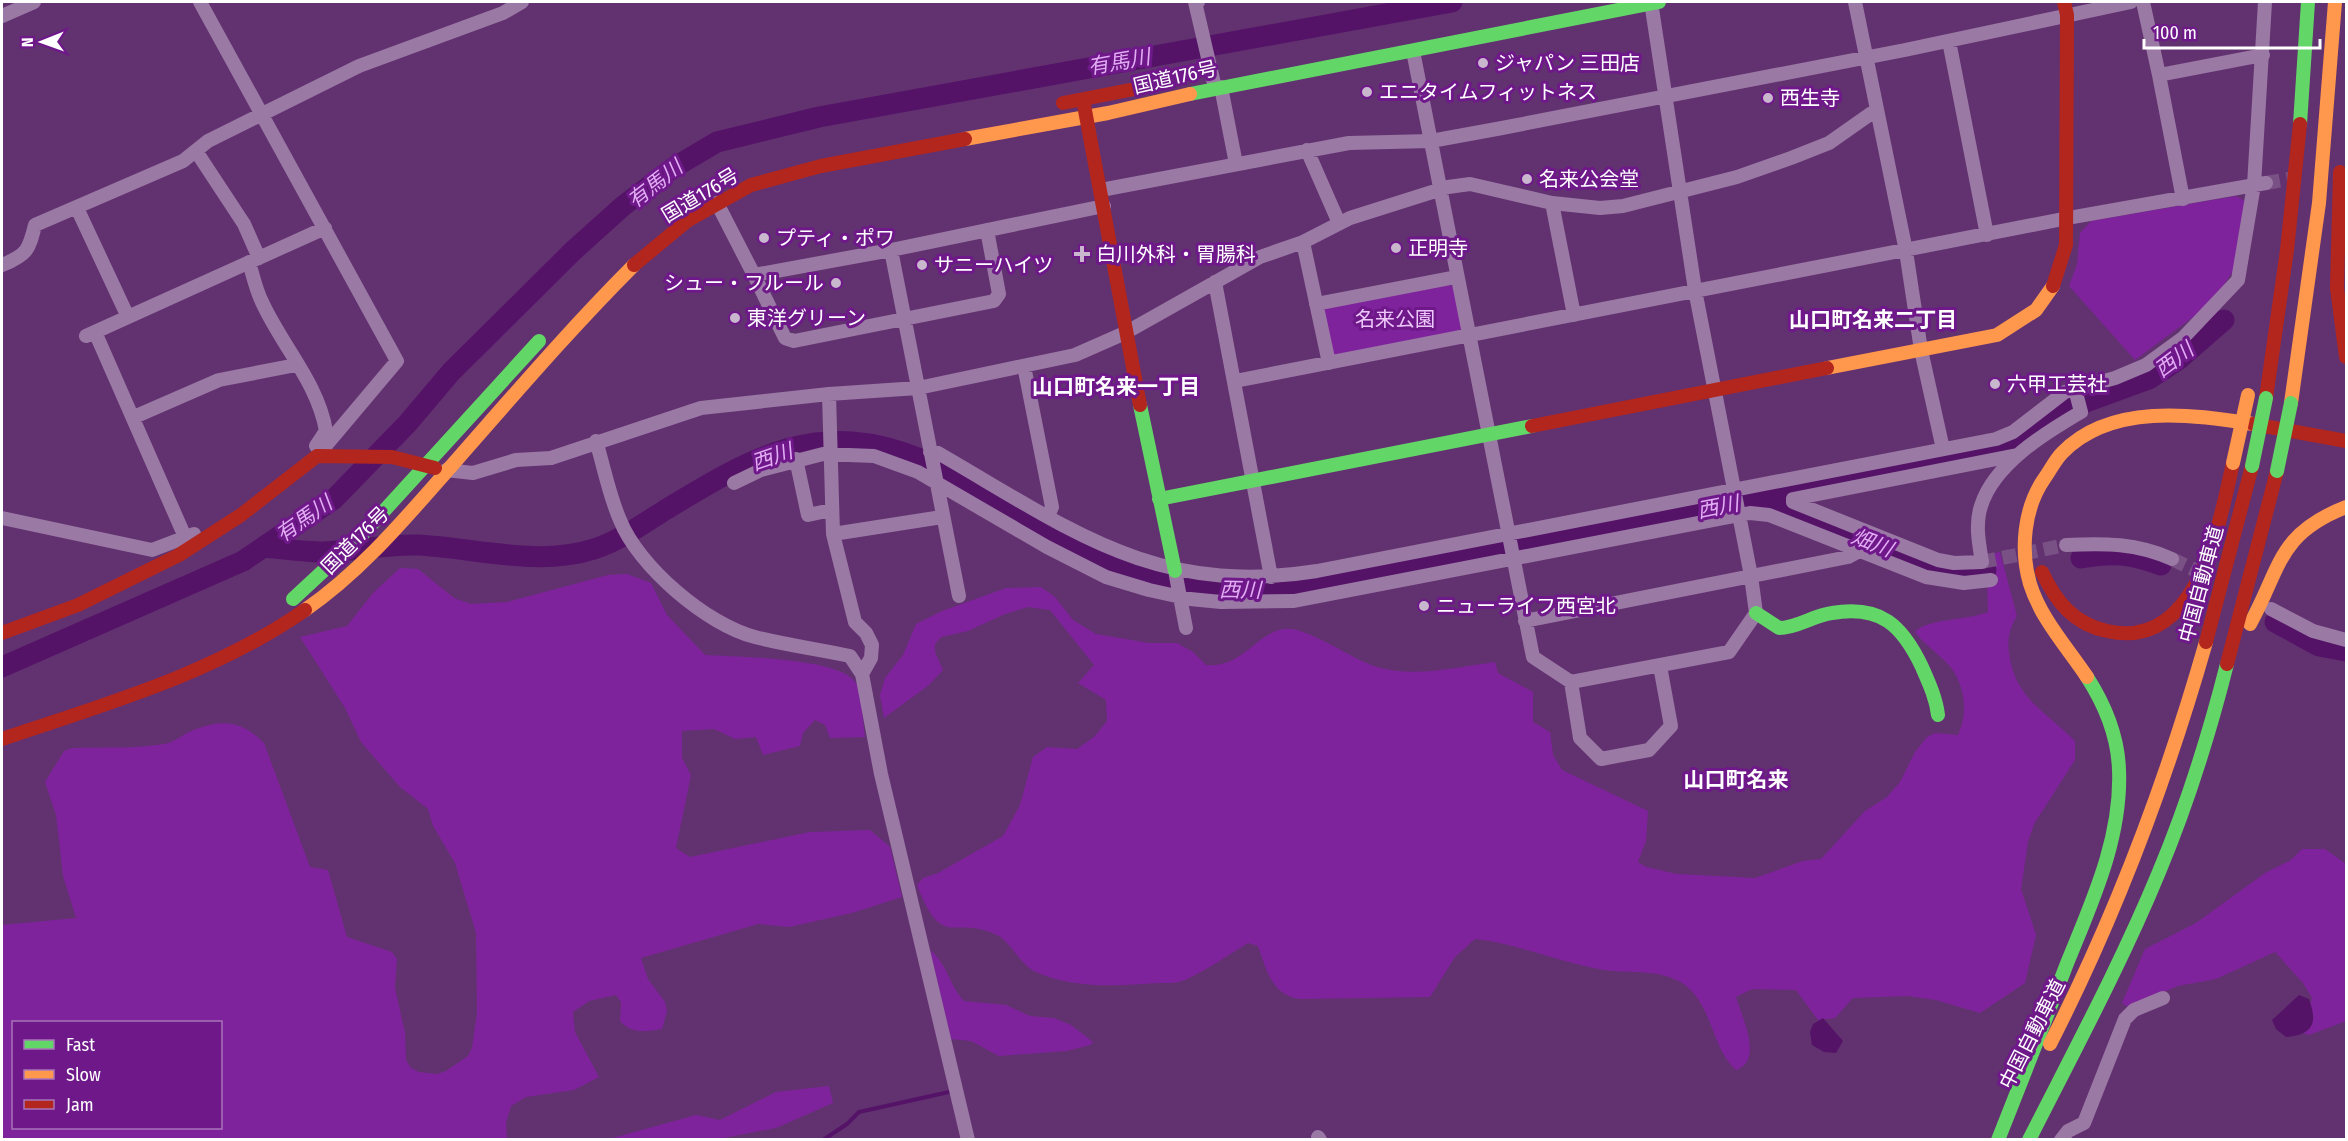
<svg xmlns="http://www.w3.org/2000/svg" width="2348" height="1141" font-family="'Fira Sans Condensed','Noto Sans JP',sans-serif">
	<style>
		.green { fill: #7f239c; fill-rule: evenodd }
		.water { fill: #551368 }
		.lines { fill: none; stroke-linecap: round; stroke-linejoin: round }
		.stream { stroke: #551368; stroke-width: 4 }
		.river { stroke: #551368; stroke-width: 21 }
		.street-tunnel { stroke: #7a5185; stroke-width: 14; stroke-dasharray: 14 7; stroke-linecap: butt }
		.street { stroke: #9b79a5; stroke-width: 14 }
		.fast { stroke: #63d668; stroke-width: 14 }
		.slow { stroke: #ff974d; stroke-width: 14 }
		.jam { stroke: #b3261e; stroke-width: 14 }
		.fast-bridge { stroke: #63d668; stroke-width: 14 }
		.slow-bridge { stroke: #ff974d; stroke-width: 14 }
		.poi-dot { fill: #c8b7cd; stroke: #6f188a; stroke-width: 2 }
		.labels { text-anchor: middle; stroke-width: 6; stroke-linejoin: round; paint-order: stroke }
		.poi-label { font-size: 20px; fill: #fff; stroke: #6f188a; text-anchor: start }
		.street-label { font-size: 20px; fill: #fff; stroke: #6f188a }
		.park-label { font-size: 20px; fill: #edc7fa; stroke: #6f188a }
		.water-label { font-size: 21px; font-style: italic; fill: #e3adf5; stroke: #6f188a }
		.neighbourhood-label { font-size: 21px; font-weight: bold; fill: #fff; stroke: #6f188a }
	</style>
	<rect width="100%" height="100%" fill="#623270"/>
	<path class="green" d="M2236,196L2245,201L2233,271L2212,303L2135,360L2069,286L2077,264L2080,233L2091,221Z
		M1444,283L1454,287L1462,328L1458,333L1336,357L1330,352L1322,311L1326,305Z
		M2000,552L2017,616C2010,627 2007,639 2009,652C2014,698 2045,711 2075,741V760L2034,824L2028,842L2021,889L2036,935L2025,983L1980,1013L1936,1000L1908,996L1853,998L1835,1018L1818,1020L1796,990L1752,989L1736,997C1742,1018 1764,1060 1736,1070C1712,1049 1713,1007 1685,985C1662,968 1630,974 1605,970C1561,963 1519,944 1475,939L1455,957L1430,997L1300,999C1272,996 1266,969 1258,946L1248,943C1227,956 1207,970 1185,980C1177,984 1166,983 1158,983C1119,986 1073,989 1036,972C1020,965 1012,943 997,935C952,914 943,952 917,885L923,878L938,873L1003,836L1020,805L1033,757L1047,747L1077,749L1094,737L1107,721L1106,700L1078,683L1094,665L1050,610L1028,607L1005,614L968,631L941,637L935,644V652L943,670L929,685L884,718L880,695L885,678L903,655L916,624L942,611L1006,588L1041,587L1055,597L1073,620L1096,634L1149,643H1177L1193,652L1206,665C1243,668 1256,633 1284,629C1307,626 1352,660 1377,667C1415,678 1457,667 1495,662L1498,673L1533,692V722L1550,732L1553,755L1562,770L1648,811L1646,841L1638,862L1646,867L1677,874L1755,878L1803,861L1821,859L1865,811L1887,797L1900,782L1915,752L1927,737L1935,733L1958,735C1969,712 1965,680 1945,661C1935,651 1924,644 1915,632C1925,619 1969,620 1988,612L1986,555Z
		M400,568L418,569L454,598L471,604L507,602L608,575L627,574L651,583L667,615L705,655C735,657 841,657 856,683C862,693 863,724 865,737L830,738L825,725L815,720L803,733L800,746L763,755L756,737L735,739L714,729L682,731V758L691,775L676,848L690,857L810,832L870,830L890,847L902,897L852,913L789,927L758,924L641,958L648,979L665,1002L667,1011L662,1029C646,1032 631,1034 620,1021L621,1002L616,995L589,1001L573,1012L575,1032L599,1077L574,1090L526,1097L511,1106L506,1123L507,1139H2V925L76,918L63,876L56,815L45,782L64,751L72,748C102,747 135,749 164,744C173,743 181,736 189,732C220,719 240,719 264,743L310,867L328,870L347,937L392,952L397,959L395,988L405,1033L406,1060L411,1068L419,1072L437,1074L446,1071L468,1056L472,1048L477,1013L476,933L455,863L433,826L428,809L400,787L361,742L345,708L300,637L347,626L373,593ZM220,1022V1128H14V1022Z
		M2302,849H2325L2346,864V1021L2309,1035L2303,1033L2312,998L2303,983L2275,952L2216,979L2178,986L2128,1007L2122,1003L2145,949L2196,923L2265,873L2291,860Z
		M930,950C949,966 948,984 964,1001L1006,1005L1030,1016L1054,1018L1071,1025L1093,1042L1090,1045L1067,1051L999,1056L971,1041L951,1039Z
		M829,1086L833,1103L776,1128L718,1139H609L696,1115L720,1120L776,1092Z"/>
	<path class="water" d="M2299,995L2309,999C2318,1023 2313,1035 2286,1037L2276,1029L2272,1020Z
		M1823,1018L1843,1041L1836,1053L1824,1052L1812,1045L1810,1032L1813,1024Z"/>
	<g class="lines">
		<path class="stream" d="M823,1140L847,1124L859,1112L949,1092"/>
		<path class="river" d="M1761,500L1838,533L1932,567L1948,571L1986,570
			M264,547C284,549 304,552 323,552C354,551 387,544 418,545C475,548 538,567 594,549C619,541 643,524 665,510C753,457 819,416 923,460L1089,556L1127,570L1196,589L1277,593L1303,590L2008,449L2067,409L2149,379L2178,360L2224,320
			M2081,558C2114,552 2130,554 2161,565
			M2275,622L2319,646L2346,651
			M2,667L243,561L334,499L407,424L451,372L574,250L623,206L673,168L717,142L819,117L1452,2"/>
		<path class="street-tunnel" d="M2266,183L2300,177
			M2172,559L2205,575
			M1982,562L2066,545"/>
		<path class="street" d="M200,2L397,361L317,456
			M1198,2H1195L1215,88
			M1855,2L1906,251L1921,350L1943,449
			M2143,2L2159,75
			M2,16L34,2
			M1949,41L1987,235
			M1413,51L1533,657L1571,682L1729,652L1756,613L1751,576L1695,290L1651,2
			M1221,87L1236,164
			M1307,150L1339,223
			M196,151L244,224L259,258
			M1101,190L1349,143L1431,141L1502,128L1905,50L2131,2
			M2183,199L2159,75L2263,55
			M717,203L754,275L891,250L1104,206
			M1552,203L1574,315
			M77,208L128,317
			M1303,242L1329,363
			M891,250L959,596
			M249,262C253,276 256,290 262,302C282,346 318,383 326,431L316,446
			M2,265C27,255 29,250 35,225L183,161L208,141L359,66L503,13L522,2
			M754,275L785,338L794,341L994,301L999,294L987,230
			M1215,282L1271,577
			M1316,304L1456,277
			M95,332L185,537
			M86,336L325,228
			M1024,366L1052,507L1048,516
			M1235,381L2068,218L2266,183
			M829,394L833,534L855,622L866,633L872,645L871,658L862,674
			M134,417L219,380L296,365
			M596,441C604,467 609,495 620,520C638,566 707,625 755,637C786,645 818,649 850,656L862,674L881,774L968,1140
			M930,452L938,453C1070,529 1155,597 1317,571L1996,439L2013,432L2065,392L2115,378L2146,365L2183,338L2238,280L2254,185L2265,2
			M796,459L808,515L831,510
			M446,470L473,473L516,460L551,458L701,408L829,394L918,388L1075,355L1125,333L1260,257L1303,242L1350,218L1448,187L1470,184L1552,203L1600,208L1623,206L1737,177L1791,158L1829,143L1876,110
			M734,483L761,470L823,454L874,456L918,472L1047,547L1106,577L1149,590L1190,599L1221,602L1294,601L1750,513L1769,515L1926,577L1964,583L1991,580
			M1793,502L1938,560L1954,563L1982,562C1979,544 1975,524 1981,506C1994,464 2045,433 2081,412L2075,389
			M1793,502V499L2017,455
			M2,518L152,550L194,534
			M833,534L942,517
			M2066,545C2104,543 2137,543 2172,559
			M1175,571L1186,628
			M2271,609L2313,631L2346,640
			M1525,621L1848,557L1861,550L1863,546
			M1571,682L1580,738L1601,759L1649,750L1671,726L1660,666
			M1318,1137L1320,1140
			M2061,1140L2068,1131L2084,1123L2125,1019L2134,1010L2163,998"/>
		<path class="fast" d="M1190,94L1659,2
			M2300,124L2308,2
			M1140,405L1175,571
			M1159,499L1532,426
			M293,599L362,535L539,341
			M1756,613L1779,628C1797,628 1814,615 1832,613C1881,605 1902,625 1922,667C1929,683 1936,698 1938,715
			M1998,1140C2021,1082 2044,1024 2066,966C2091,904 2122,839 2119,770C2118,736 2105,705 2087,677
			M2029,1140C2074,1051 2121,964 2159,872C2187,805 2209,735 2227,664"/>
		<path class="slow" d="M965,139L1108,113L1190,94
			M1827,368L1997,335L2036,310L2053,286
			M2291,403L2319,203L2335,2
			M305,610C363,570 408,515 454,463C513,396 571,328 634,265
			M2250,624C2281,568 2277,534 2346,507
			M2087,677C2067,647 2041,619 2030,584C2020,550 2024,508 2044,479C2050,471 2055,460 2062,453C2110,403 2192,414 2253,424
			M2050,1044C2116,915 2166,782 2206,642"/>
		<path class="jam" d="M1063,103L1145,87
			M1084,105L1140,405
			M2340,172L2337,288L2346,357
			M634,265L687,221L751,185L821,166L965,139
			M2053,286L2066,245L2067,15L2064,2
			M2266,398L2287,250L2300,124
			M2253,424L2346,441
			M1532,426L1827,368
			M2042,572C2056,602 2074,624 2107,631C2198,652 2219,524 2233,463
			M2,633L78,605L179,555L241,515L317,456L392,457L435,468
			M2206,642L2252,466
			M2227,664L2277,471
			M2,739C106,704 215,673 305,610"/>
		<path class="fast-bridge" d="M2252,466L2266,398
			M2277,471L2291,403"/>
		<path class="slow-bridge" d="M2233,463L2248,395"/>
	</g>
	<g class="poi-dot">
		<circle cx="1483" cy="63" r="6"/>
		<circle cx="1367" cy="92" r="6"/>
		<circle cx="1768" cy="98" r="6"/>
		<circle cx="1527" cy="179" r="6"/>
		<circle cx="764" cy="238" r="6"/>
		<circle cx="1396" cy="248" r="6"/>
		<path d="M1079 245h6v6h6v6h-6v6h-6v-6h-6v-6h6z"/>
		<circle cx="922" cy="265" r="6"/>
		<circle cx="836" cy="283" r="6"/>
		<circle cx="735" cy="318" r="6"/>
		<circle cx="1995" cy="384" r="6"/>
		<circle cx="1424" cy="606" r="6"/>
	</g>
	<g class="labels">
		<g class="poi-label">
			<text x="1495" y="70">ジャパン 三田店</text>
			<text x="1379" y="99">エニタイムフィットネス</text>
			<text x="1780" y="105">西生寺</text>
			<text x="1539" y="186">名来公会堂</text>
			<text x="776" y="245">プティ・ポワ</text>
			<text x="1408" y="255">正明寺</text>
			<text x="1096" y="261">白川外科・胃腸科</text>
			<text x="934" y="272">サニーハイツ</text>
			<text x="824" y="290" text-anchor="end">シュー・フルール</text>
			<text x="747" y="325">東洋グリーン</text>
			<text x="2007" y="391">六甲工芸社</text>
			<text x="1436" y="613">ニューライフ西宮北</text>
		</g>
		<g class="street-label">
			<text transform="translate(1175 77) rotate(-13)" y="7">国道176号</text>
			<text transform="translate(700 195) rotate(-31)" y="7">国道176号</text>
			<text transform="translate(355 540) rotate(-45)" y="7">国道176号</text>
			<text transform="translate(2201 584) rotate(-75)" y="7">中国自動車道</text>
			<text transform="translate(2032 1034) rotate(-63)" y="7">中国自動車道</text>
		</g>
		<g class="park-label">
			<text x="1395" y="326">名来公園</text>
		</g>
		<g class="water-label">
			<text transform="translate(1119 62) rotate(-10)" y="7">有馬川</text>
			<text transform="translate(655 184) rotate(-38)" y="7">有馬川</text>
			<text transform="translate(2174 360) rotate(-37)" y="7">西川</text>
			<text transform="translate(772 457) rotate(-19)" y="7">西川</text>
			<text transform="translate(1718 507) rotate(-11)" y="7">西川</text>
			<text transform="translate(304 519) rotate(-35)" y="7">有馬川</text>
			<text transform="translate(1872 543) rotate(21)" y="7">畑川</text>
			<text transform="translate(1240 590) rotate(1)" y="7">西川</text>
		</g>
		<g class="neighbourhood-label">
			<text x="1873" y="327">山口町名来二丁目</text>
			<text x="1116" y="394">山口町名来一丁目</text>
			<text x="1736" y="787">山口町名来</text>
		</g>
	</g>
	<rect width="2348" height="1141" fill="none" stroke="#ffffff" stroke-width="6"/>
	<rect x="12" y="1021" width="210" height="108" fill="#6f188a" stroke="#a974b9" stroke-width="1.5"/>
	<rect x="24" y="1040" width="30" height="9" fill="#63d668" stroke="#a974b9" stroke-width="1.5"/>
	<text x="66" y="1051" font-size="18" fill="#ffffff">Fast</text>
	<rect x="24" y="1070" width="30" height="9" fill="#ff974d" stroke="#a974b9" stroke-width="1.5"/>
	<text x="66" y="1081" font-size="18" fill="#ffffff">Slow</text>
	<rect x="24" y="1100" width="30" height="9" fill="#b3261e" stroke="#a974b9" stroke-width="1.5"/>
	<text x="66" y="1111" font-size="18" fill="#ffffff">Jam</text>
	<g transform="translate(42 42) rotate(269)" stroke="#6f188a" stroke-width="4.5" paint-order="stroke">
	<path d="M0-4.5L10 22L0 15L-10 22Z" fill="#ffffff"/>
	<text y="-9" font-size="16" font-weight="bold" text-anchor="middle" fill="#ffffff">N</text>
	</g>
	<path d="M2144 39v9h176v-9" fill="none" stroke="#ffffff" stroke-width="3"/>
	<text x="2153" y="39" font-size="18" fill="#ffffff" stroke="#6f188a" stroke-width="4.5" paint-order="stroke">100 m</text>
</svg>
